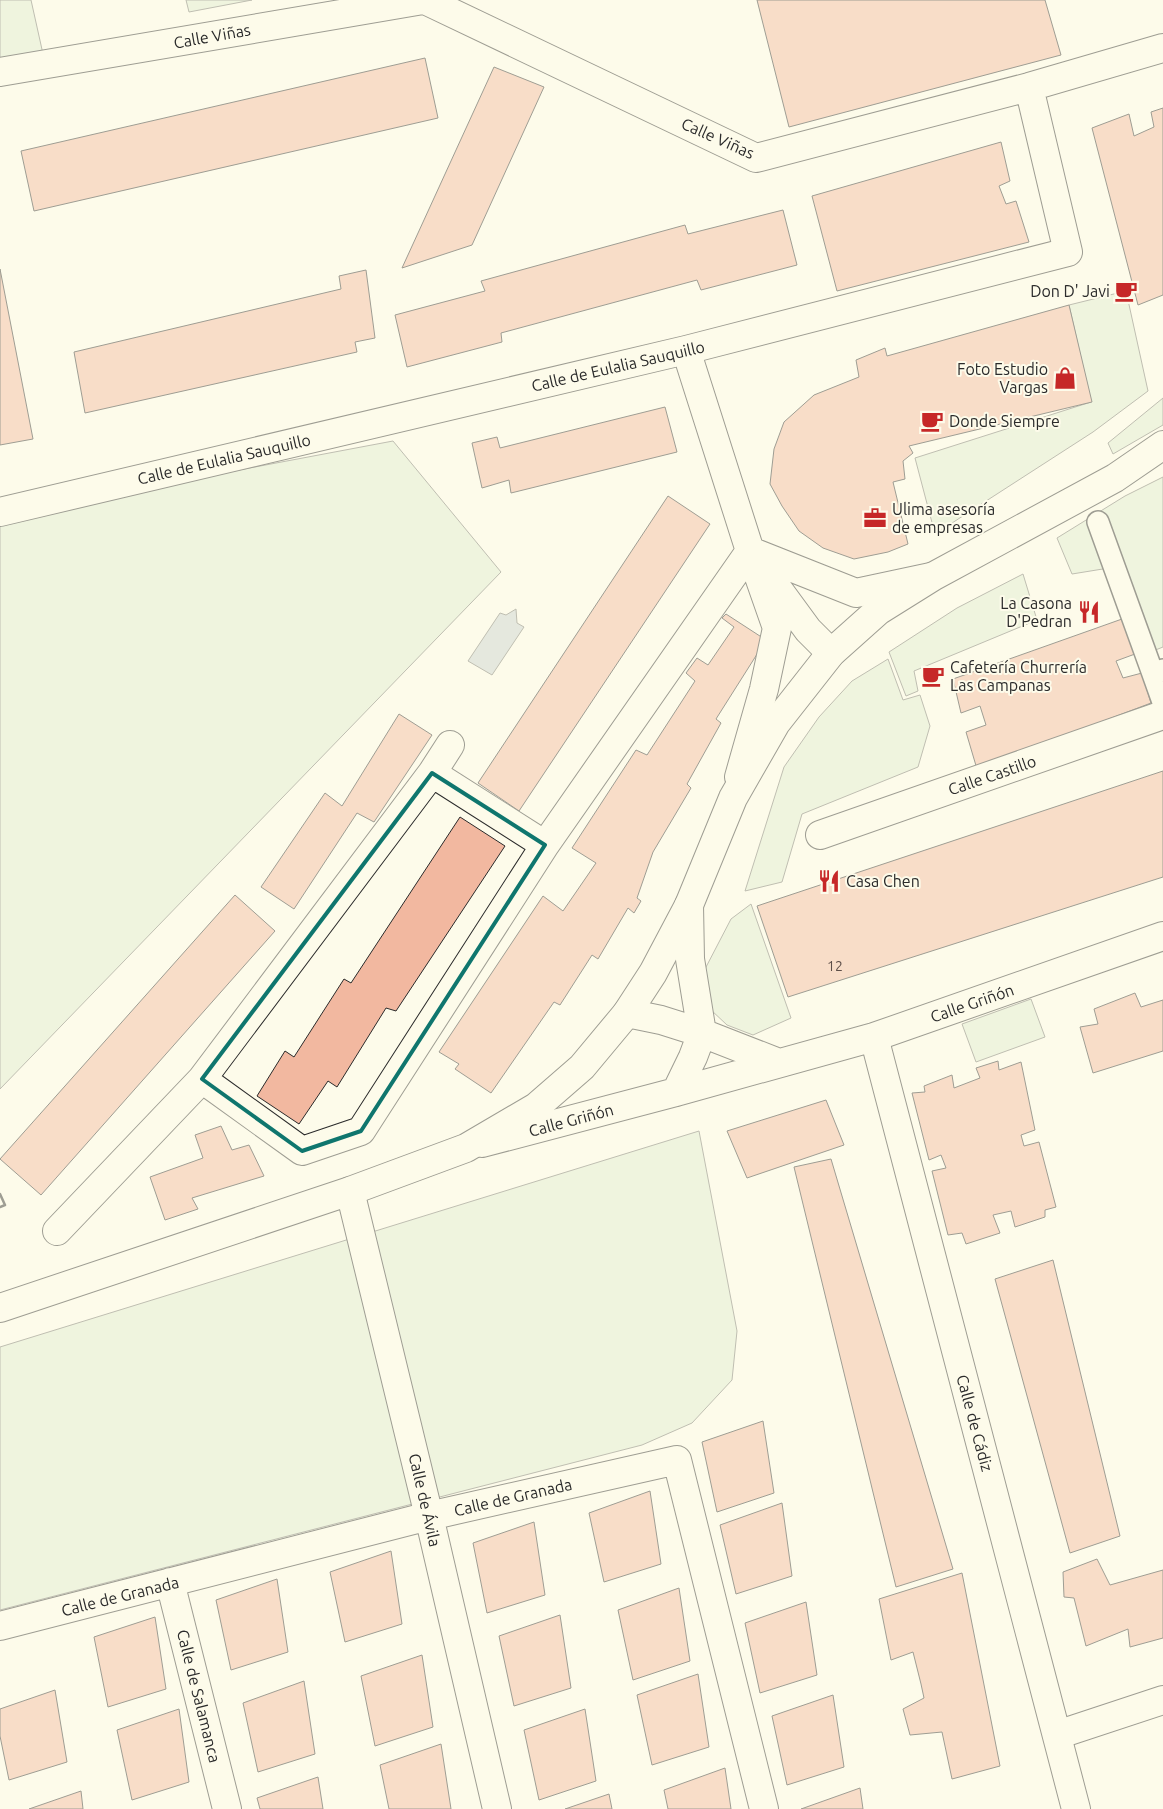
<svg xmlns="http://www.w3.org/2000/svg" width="1163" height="1809" font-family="Ubuntu,sans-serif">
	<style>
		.green { fill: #deebd1; stroke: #74746e }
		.water { fill: #c7d0d0; stroke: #74746e }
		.building { fill: #f2b8a0; stroke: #2b2b2b }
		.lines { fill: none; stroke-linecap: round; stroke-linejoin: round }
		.pedestrian-casing { stroke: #2b2b2b; stroke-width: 24 }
		.minor-casing { stroke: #2b2b2b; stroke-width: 30 }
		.primary-casing { stroke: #2b2b2b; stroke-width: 30 }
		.pedestrian { stroke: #fdfbea; stroke-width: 21 }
		.minor { stroke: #fdfbea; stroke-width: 28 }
		.primary { stroke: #fdfbea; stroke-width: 28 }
		.wall { stroke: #2b2b2b; stroke-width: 2.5 }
		.marked { fill: none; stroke: #0f766e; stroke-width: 4; stroke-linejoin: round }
		.labels { text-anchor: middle; stroke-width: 4; stroke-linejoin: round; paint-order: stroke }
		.number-label { font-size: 14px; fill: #5d4e48 }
		.street-label { font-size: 16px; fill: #2b2b2b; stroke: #fdfbea }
		.poi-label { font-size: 16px; fill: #2b2b2b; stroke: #fdfbea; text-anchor: start }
	</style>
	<rect width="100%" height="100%" fill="#fdfbea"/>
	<path class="green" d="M0,0H31L43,54L0,63Z
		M186,0H252L189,12Z
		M1126,291L1148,391L1093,432L935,534L915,458L1091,402L1069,305Z
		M1163,398V425L1113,454L1108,443Z
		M393,441L501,572L0,1089V515Z
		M1163,477V647L1148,653L1115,567L1072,574L1057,538L1125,496Z
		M1023,574L1037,620L914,671L918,691L906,696L889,652L957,608Z
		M888,659L903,700L920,695L930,726L918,767L802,814L782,882L745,891L784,767L819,717L852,681Z
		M751,904L791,1018L753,1035L727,1025L710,1009L705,969L731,919Z
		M1031,999L1045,1037L976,1062L962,1024Z
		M699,1131L737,1331L732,1380L692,1423L642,1445L0,1610V1347Z"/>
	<path class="water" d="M516,609L517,623L524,627L492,675L468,661L500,613L506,615Z"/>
	<path class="building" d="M757,0H1045L1061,55L789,127Z
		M425,58L438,118L34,211L21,151Z
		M494,67L544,87L472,245L402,268Z
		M1163,108V295L1138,305L1092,128L1129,114L1134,136L1154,127L1151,112Z
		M1001,142L1010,181L999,186L1006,204L1016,201L1029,242L837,291L812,196Z
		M783,210L797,265L701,290L697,280L501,333L502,342L407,367L395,315L485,291L481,281L685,225L688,234Z
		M0,269L33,439L0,445Z
		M366,270L375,338L355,342L357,352L85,413L74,352L341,289L339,276Z
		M1069,305L1092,402L909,446L913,453L903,461L905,479L893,482L908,544L888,552L854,559L823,548L799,531L782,506L770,484L774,449L784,422L814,395L859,377L856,360L885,348L887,356Z
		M665,407L677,452L511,493L509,480L482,488L472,443L497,437L500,448Z
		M668,496L710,524L519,811L478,783Z
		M726,614L766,640L716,719L721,723L687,784L691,788L653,852L637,898L641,901L634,913L628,908L598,959L592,955L560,1005L554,1002L491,1093L455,1069L459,1064L439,1052L543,896L563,911L596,863L572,848L636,750L647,755L695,681L686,673L697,658L708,665L734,627L722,618Z
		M1122,619L1135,654L1116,661L1123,678L1142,673L1151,703L977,769L966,732L986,725L980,706L961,713L953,679Z
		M399,714L432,735L374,822L357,813L294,909L261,887L325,793L342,806Z
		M1163,771V877L788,997L757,906Z
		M460,817L505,846L396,1011L386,1008L337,1087L328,1081L299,1124L257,1096L285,1051L294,1057L344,979L351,983Z
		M235,895L275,931L41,1195L0,1159Z
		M1135,993L1141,1007L1163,1000V1051L1093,1073L1080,1027L1098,1024L1094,1009Z
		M998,1061L999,1070L1021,1062L1035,1130L1021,1135L1024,1146L1039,1142L1056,1207L1045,1210V1217L1015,1227L1011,1211L993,1215L1000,1233L966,1244L962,1233L948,1235L932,1171L946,1168L941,1155L929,1160L912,1093L925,1092L924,1086L952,1075L954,1088L980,1078L976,1068Z
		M826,1100L844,1145L747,1178L727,1131Z
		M221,1126L232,1150L249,1145L264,1176L192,1198L198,1209L165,1220L150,1177L203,1158L195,1135Z
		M831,1159L953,1569L896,1587L794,1167Z
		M1053,1260L1120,1536L1070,1553L995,1279Z
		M763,1421L774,1493L717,1512L702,1442Z
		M650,1491L661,1564L604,1582L589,1513Z
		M782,1503L792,1576L736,1594L720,1525Z
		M534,1522L545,1595L487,1613L473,1543Z
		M391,1551L402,1624L345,1642L330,1572Z
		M1097,1559L1110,1585L1163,1570V1638L1130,1647L1128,1629L1086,1646L1074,1598L1064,1597L1063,1572Z
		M962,1573L1000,1766L952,1779L942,1732L910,1735L903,1709L924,1698L921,1684L913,1652L891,1660L879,1599Z
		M277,1579L288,1652L231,1670L216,1600Z
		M679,1588L690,1661L633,1680L618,1610Z
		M806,1602L817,1675L760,1693L745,1623Z
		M560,1615L571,1688L514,1706L499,1636Z
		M155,1617L166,1689L108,1707L94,1637Z
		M422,1655L433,1727L375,1746L361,1676Z
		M698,1674L709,1747L652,1765L637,1695Z
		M304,1681L315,1754L258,1772L243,1703Z
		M55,1690L67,1762L9,1780L0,1736V1709Z
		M833,1695L844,1767L787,1785L772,1716Z
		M179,1709L189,1782L132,1800L117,1730Z
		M585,1709L596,1781L539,1800L524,1730Z
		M441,1744L451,1809H389L380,1765Z
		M725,1768L731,1809H668L664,1790Z
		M318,1777L323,1809H260L257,1798Z
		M860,1788L863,1809H801Z
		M81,1791L83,1809H29Z
		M609,1794L612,1809H565Z"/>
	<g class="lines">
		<defs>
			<path id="pedestrian" d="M1098,522L1153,674
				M1163,670L1153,674L1163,702"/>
			<path id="minor" d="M425,0L756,158L1029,87L1163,48
				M0,72L423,0
				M686,350L750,551L777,628L764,689L739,777
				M0,512L686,350L1068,252L1029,87
				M750,551L856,593L931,577
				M767,574L808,630L831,653
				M432,773L545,845
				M820,835L1163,715
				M627,1013L661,1020L702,1033L779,1063
				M874,1037L1076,1809
				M202,1079L302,1151L361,1131L545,845L750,551
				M676,1092L693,1057L702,1033L690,959L689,905
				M482,1143L676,1092L874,1037L1163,936
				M350,1191L429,1516L497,1809
				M57,1231L202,1079L432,773L450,745
				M170,1582L227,1809
				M0,1626L429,1516L677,1460L764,1809
				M1057,1735L1163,1700"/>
			<path id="primary" d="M0,1308L350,1191L466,1148L536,1107L582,1067L627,1013L653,973L689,905L733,798L776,723L831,653L878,611L934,576L1115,478L1163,445"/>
		</defs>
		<use href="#pedestrian" class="pedestrian-casing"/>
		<use href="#minor" class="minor-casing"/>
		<use href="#primary" class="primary-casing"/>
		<use href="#pedestrian" class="pedestrian"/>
		<use href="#minor" class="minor"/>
		<use href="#primary" class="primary"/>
		<path class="wall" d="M0,1194L5,1205L0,1207"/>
	</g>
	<path d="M0 0H1163V1809H0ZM432,773L545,845L361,1131L302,1151L202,1079Z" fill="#fdfbea" fill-opacity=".55" fill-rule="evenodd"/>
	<path class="marked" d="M432,773L545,845L361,1131L302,1151L202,1079Z"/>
	<defs>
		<symbol id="cafe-bare" viewBox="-9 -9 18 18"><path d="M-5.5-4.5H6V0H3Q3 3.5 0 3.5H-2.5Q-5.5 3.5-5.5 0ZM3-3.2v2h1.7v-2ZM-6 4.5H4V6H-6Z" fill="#c62828" stroke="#fdfbea" stroke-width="2.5" paint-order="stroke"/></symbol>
		<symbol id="shop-bare" viewBox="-9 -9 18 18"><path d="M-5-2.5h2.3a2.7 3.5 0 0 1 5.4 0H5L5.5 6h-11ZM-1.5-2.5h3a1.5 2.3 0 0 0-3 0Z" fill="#c62828" stroke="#fdfbea" stroke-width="2.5" paint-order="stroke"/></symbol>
		<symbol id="office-bare" viewBox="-9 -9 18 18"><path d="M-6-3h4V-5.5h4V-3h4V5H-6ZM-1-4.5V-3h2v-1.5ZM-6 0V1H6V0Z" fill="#c62828" stroke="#fdfbea" stroke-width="2.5" paint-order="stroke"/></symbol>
		<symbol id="restaurant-bare" viewBox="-9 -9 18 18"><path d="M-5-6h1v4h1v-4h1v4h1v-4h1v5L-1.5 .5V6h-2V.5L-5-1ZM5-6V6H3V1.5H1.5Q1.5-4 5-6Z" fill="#c62828" stroke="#fdfbea" stroke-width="2.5" paint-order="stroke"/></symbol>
	</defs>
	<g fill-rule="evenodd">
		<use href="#cafe-bare" x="1110" y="275" width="32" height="32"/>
		<use href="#shop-bare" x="1049" y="362" width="32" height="32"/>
		<use href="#cafe-bare" x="916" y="405" width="32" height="32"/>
		<use href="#office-bare" x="859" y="502" width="32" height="32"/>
		<use href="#restaurant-bare" x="1073" y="596" width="32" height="32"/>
		<use href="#cafe-bare" x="917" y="660" width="32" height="32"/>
		<use href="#restaurant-bare" x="813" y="865" width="32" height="32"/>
	</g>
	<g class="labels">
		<g class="number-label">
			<text x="835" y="971">12</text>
		</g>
		<g class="street-label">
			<text transform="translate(212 36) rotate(-10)" y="6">Calle Viñas</text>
			<text transform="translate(718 138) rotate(24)" y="6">Calle Viñas</text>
			<text transform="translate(618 366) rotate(-13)" y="6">Calle de Eulalia Sauquillo</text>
			<text transform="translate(224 459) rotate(-13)" y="6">Calle de Eulalia Sauquillo</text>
			<text transform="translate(992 775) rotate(-19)" y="6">Calle Castillo</text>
			<text transform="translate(972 1003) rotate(-19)" y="6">Calle Griñón</text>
			<text transform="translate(571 1120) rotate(-15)" y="6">Calle Griñón</text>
			<text transform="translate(975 1423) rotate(75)" y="6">Calle de Cádiz</text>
			<text transform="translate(513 1497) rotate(-13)" y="6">Calle de Granada</text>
			<text transform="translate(425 1500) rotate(77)" y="6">Calle de Ávila</text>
			<text transform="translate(120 1596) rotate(-14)" y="6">Calle de Granada</text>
			<text transform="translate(199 1696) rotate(76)" y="6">Calle de Salamanca</text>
		</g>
		<g class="poi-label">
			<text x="1110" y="297" text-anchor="end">Don D' Javi</text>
			<text x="1048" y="375" text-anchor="end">Foto Estudio<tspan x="1048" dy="18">Vargas</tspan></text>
			<text x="949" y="427">Donde Siempre</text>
			<text x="892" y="515">Ulima asesoría<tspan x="892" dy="18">de empresas</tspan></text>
			<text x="1072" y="609" text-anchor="end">La Casona<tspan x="1072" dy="18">D'Pedran</tspan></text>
			<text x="950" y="673">Cafetería Churrería<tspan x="950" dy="18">Las Campanas</tspan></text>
			<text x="846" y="887">Casa Chen</text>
		</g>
	</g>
</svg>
